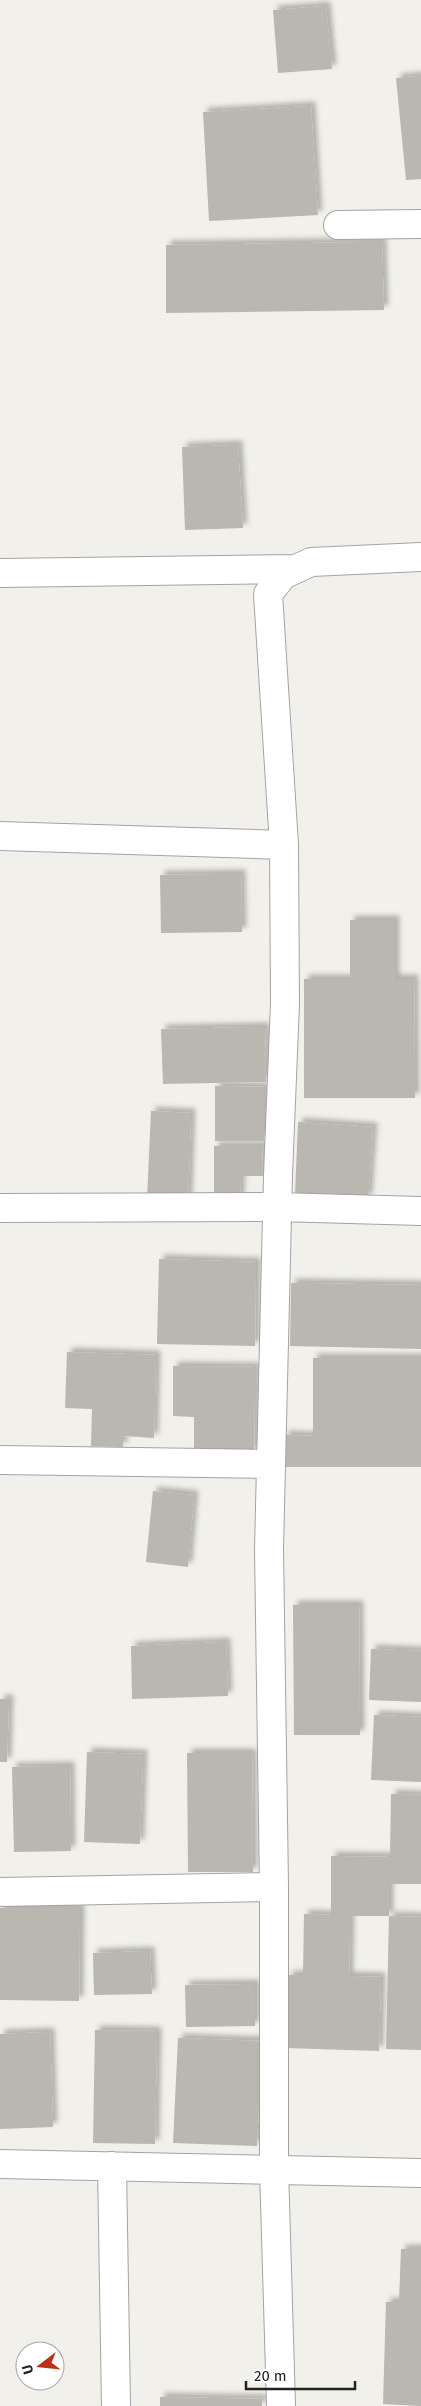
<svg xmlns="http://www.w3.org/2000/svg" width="421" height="2406" font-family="'Fira Sans',sans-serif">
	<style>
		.building { fill: #bab6b0; filter: url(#shadow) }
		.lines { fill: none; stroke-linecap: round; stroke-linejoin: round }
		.minor-casing { stroke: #a3a3a3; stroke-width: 30 }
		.minor { stroke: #fff; stroke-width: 28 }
	</style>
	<defs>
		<filter id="shadow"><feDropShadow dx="4.5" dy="-4.5" stdDeviation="2.5" flood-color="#0004"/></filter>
	</defs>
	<rect width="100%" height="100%" fill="#f1f0ea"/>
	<path class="building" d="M326,6L332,69L278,73L273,10Z
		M421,76V179L406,180L396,78Z
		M311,106L318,215L209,221L203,112Z
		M382,242L384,310L166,313V245Z
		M238,445L243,528L185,530L182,447Z
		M241,874L242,932L161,933L160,875Z
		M350,920H395V979H414L415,1098H304V979H350Z
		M265,1027L266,1082L163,1084L161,1029Z
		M215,1086L264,1087V1141H215Z
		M151,1111L191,1113L188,1201L147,1199Z
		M298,1122L373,1127L368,1199L295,1194Z
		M214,1146H262L263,1176H241L240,1200H214Z
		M159,1259L256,1262L255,1346L157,1344Z
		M291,1283L421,1285V1349L290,1346Z
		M67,1352L156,1355L154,1438L123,1436V1447L91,1446L92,1409L65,1408Z
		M313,1358H421V1467H283L284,1435L313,1436Z
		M173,1366L255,1367L254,1453L194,1452V1417L173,1416Z
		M153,1491L194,1495L188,1567L146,1562Z
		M293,1605H359L360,1735H294Z
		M226,1642L228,1696L132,1699L131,1646Z
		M371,1649L421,1651V1702L369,1700Z
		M0,1699H9L7,1762H0Z
		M374,1715L421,1717V1782L371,1780Z
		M87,1752L143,1754L140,1844L84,1842Z
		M187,1753H252L253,1872H188Z
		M70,1766L71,1851L14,1852L12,1767Z
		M391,1794L421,1795V1884H389V1916H350L349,1976L381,1977L379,2051L286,2048L288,1975H303L304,1914L331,1915V1856L390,1857Z
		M0,1908H80L79,2001L0,2000Z
		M389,1916L421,1917V2050L386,2049Z
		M150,1951L152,1994L94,1995L93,1953Z
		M255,1984V2026L186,2027L185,1985Z
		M95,2030L157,2031L155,2144L93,2143Z
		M50,2032L53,2127L0,2129V2034Z
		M178,2038L262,2041L257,2146L173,2143Z
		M401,2249H421V2406L383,2404L386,2302H399Z
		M160,2397L262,2399V2406H160Z"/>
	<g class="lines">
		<defs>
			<path id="minor" d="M338,225L421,224
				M0,573L294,569
				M0,836L284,845
				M0,1208L277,1207L421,1211
				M0,1460L270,1464
				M0,1892L274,1887
				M0,2164L421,2173
				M112,2166L116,2406
				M281,2406L274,2168V1887L269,1549L278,1175L285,1003L284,845L268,594L283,575L311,562L421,557"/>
		</defs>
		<use href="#minor" class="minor-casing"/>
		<use href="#minor" class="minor"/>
	</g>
	<g transform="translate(40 2366) rotate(254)"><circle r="24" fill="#ffffff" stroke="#a7a7a7"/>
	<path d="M0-4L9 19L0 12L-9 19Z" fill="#bc3118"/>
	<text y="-8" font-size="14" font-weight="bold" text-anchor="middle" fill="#222222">U</text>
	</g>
	<path d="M246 2381v8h109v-8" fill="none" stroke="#222222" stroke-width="2.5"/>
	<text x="254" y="2381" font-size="15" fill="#222222" stroke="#ffffff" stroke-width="4" paint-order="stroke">20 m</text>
</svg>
